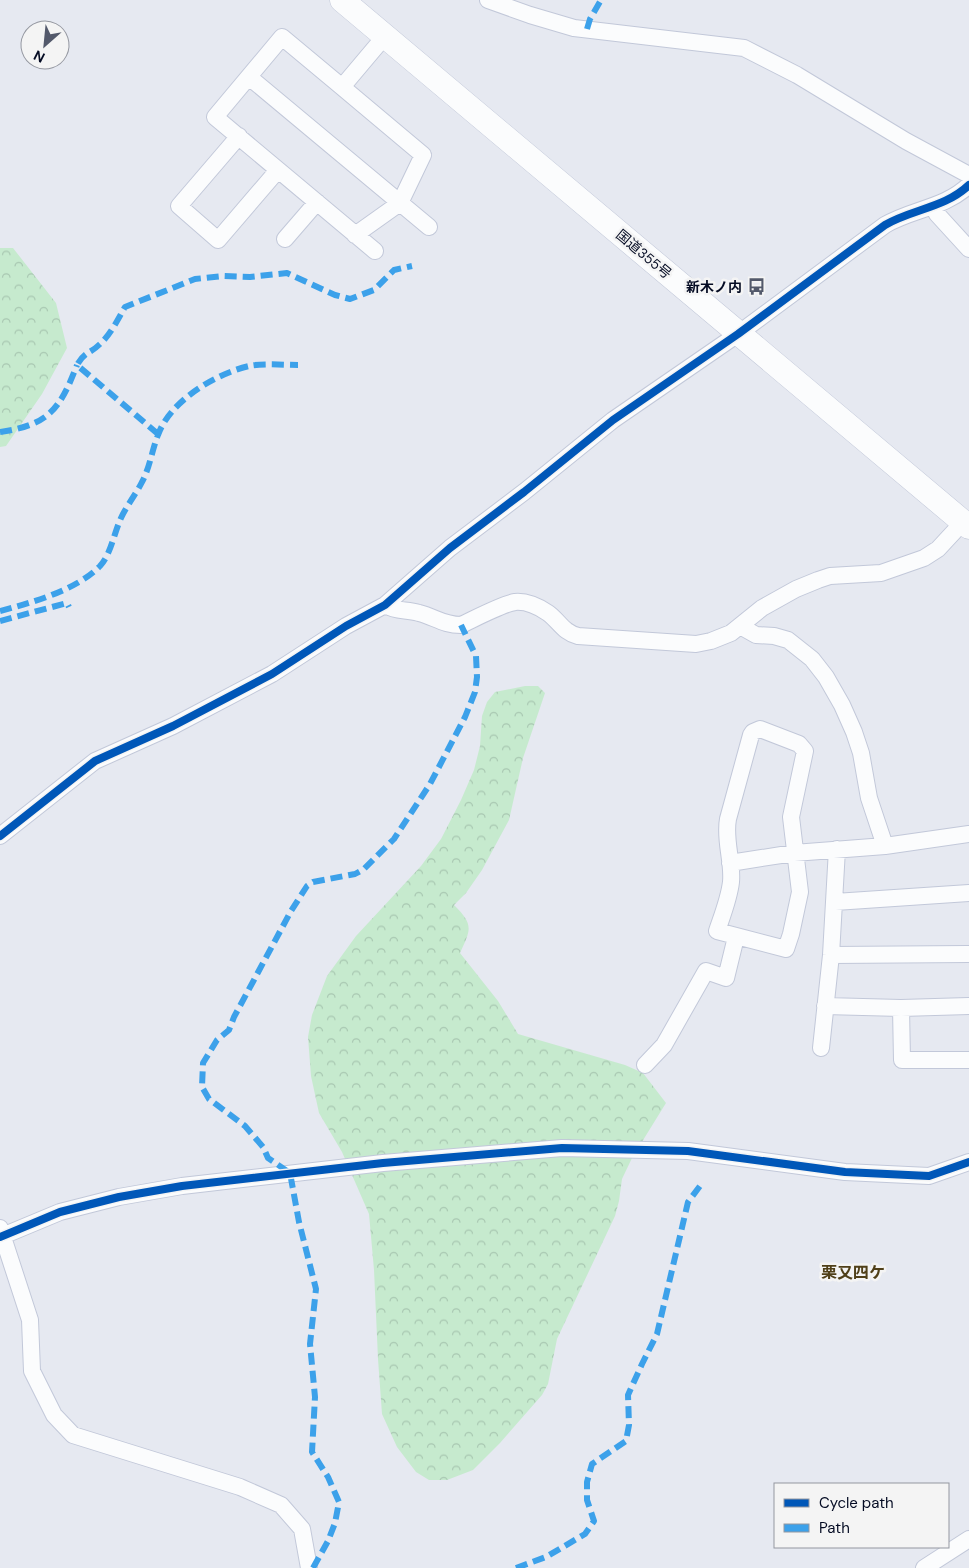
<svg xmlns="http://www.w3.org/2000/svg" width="969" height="1568" font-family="'DM Sans','Noto Sans JP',sans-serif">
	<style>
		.forest { fill: url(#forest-crowns) }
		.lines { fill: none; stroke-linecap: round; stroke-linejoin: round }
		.minor-casing { stroke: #c2c8d9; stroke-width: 18 }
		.highway-casing { stroke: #c2c8d9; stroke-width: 25 }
		.minor { stroke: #fbfcfd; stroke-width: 16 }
		.highway { stroke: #fbfcfd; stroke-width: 24 }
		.quiet { stroke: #3ca1ea; stroke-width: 6; stroke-dasharray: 12 6; stroke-linecap: butt }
		.cycleway-casing { stroke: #f4f4f4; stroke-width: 11 }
		.cycleway { stroke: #0057b8; stroke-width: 8 }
		.labels { text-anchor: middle; stroke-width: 5; stroke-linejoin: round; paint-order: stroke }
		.street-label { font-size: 14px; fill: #040b23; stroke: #f4f4f4 }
		.poi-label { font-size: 14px; font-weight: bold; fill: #040b23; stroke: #f4f4f4; text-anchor: end }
		.quarter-label { font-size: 16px; font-weight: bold; fill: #504019; stroke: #f4f4f4 }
	</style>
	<defs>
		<pattern id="forest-crowns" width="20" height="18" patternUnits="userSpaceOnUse" patternTransform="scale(1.25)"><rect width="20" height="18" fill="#c6eace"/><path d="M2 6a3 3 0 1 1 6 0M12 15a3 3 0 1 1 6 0" fill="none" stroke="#a8c7b1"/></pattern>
	</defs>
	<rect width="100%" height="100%" fill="#e6e9f1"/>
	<path class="forest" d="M0,248H13L56,303L67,348L42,394L6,446L0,447Z
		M525,686H538L545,693L523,758L509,820L482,870L466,893L454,905C474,925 471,929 460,953L498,1001L518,1034L625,1065L643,1073L666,1103L632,1158L622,1179L619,1201L615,1216L557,1339L548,1384L542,1395L500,1443L473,1470L447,1480H429L416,1472L397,1447L382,1414L378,1359L374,1270L369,1214L342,1152L319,1113L311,1076L308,1037L312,1015L327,976L356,936L421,866L441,839L461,800L474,770L480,746L482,716L487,702L495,692Z"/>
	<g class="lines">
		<defs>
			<path id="minor" d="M488,0L530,15L574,28L744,48L797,75L906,141L969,175
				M249,77L429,227
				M342,87L423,155L400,203L355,235
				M239,136L179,206L218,240L278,170
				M933,207L937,214L969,249
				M285,239L317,202
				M375,251L215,117L282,37L342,87L385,36
				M385,605C397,612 406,609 419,613C435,617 443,625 461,625C474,619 502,604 515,602C526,601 539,607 548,613C560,622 563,632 578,636L696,644L711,641L731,633L762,608L796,589L818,580L830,576L881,573L924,558L938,549L963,522
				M740,626L756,635L774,636L788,640L812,659L826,677L842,705L854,732L861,753L869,798L885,846
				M760,729L799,744L805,751L791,817L800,892L791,934L786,949L717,931C722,916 729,899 731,882C733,861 724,840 728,819L751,735L753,732Z
				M0,836L95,761L173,726L272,674L346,626L385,605L450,548L524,492L613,420L738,334L885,225C912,209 945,208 969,185
				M730,863L794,853L885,846L969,834
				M835,902L969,893
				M831,955L969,954
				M825,1006L901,1008L969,1006
				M901,1008L902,1060H969
				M821,1048L831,955L837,849
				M645,1065L664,1045L706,971L726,978L736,937
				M0,1228L30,1320L32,1371L54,1415L73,1435L240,1487L281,1505L302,1529L309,1568
				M0,1237L60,1212L119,1197L182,1186L383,1163L562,1148L688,1151L845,1172L929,1176L969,1162
				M924,1568L969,1539"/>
			<path id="highway" d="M342,0L969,527"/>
		</defs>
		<use href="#minor" class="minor-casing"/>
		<use href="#highway" class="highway-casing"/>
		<use href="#minor" class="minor"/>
		<use href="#highway" class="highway"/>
		<path class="quiet" d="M587,29L590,19L601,0
			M0,432C49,425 60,409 77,365
			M158,434L77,365C85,351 90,354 100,344C111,334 118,319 125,307L195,279L223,276L250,277L287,273L335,295L350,299L374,290L394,270L412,266
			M0,611C31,603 77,590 100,566C111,554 114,533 121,518C127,505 136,494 142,482C150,467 152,450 158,435C170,401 215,374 249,366C262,363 284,365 298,365
			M0,621L67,603L69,607
			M313,1568L328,1541L335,1523L339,1502L328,1477L312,1452L315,1397L310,1344L316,1289L299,1222L290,1173L268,1158L263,1147L245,1126L209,1099L202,1087L203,1063L217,1040L229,1030L234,1017L291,911L307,886L313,882L355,874L364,869L394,839L430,784L465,717L475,692L477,677L476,656L461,625
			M516,1568L546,1557L585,1534L594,1521L587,1500V1482L592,1464L626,1441L629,1425L628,1395L642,1364L657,1334L688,1202L703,1182"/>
		<defs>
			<path id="cycleway" d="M0,836L95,761L173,726L272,674L346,626L385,605L450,548L524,492L613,420L738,334L885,225C912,209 945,208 969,185
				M0,1237L60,1212L119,1197L182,1186L383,1163L562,1148L688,1151L845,1172L929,1176L969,1162"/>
		</defs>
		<use href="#cycleway" class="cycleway-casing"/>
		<use href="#cycleway" class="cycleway"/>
	</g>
	<defs>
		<symbol id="bus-bare" viewBox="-9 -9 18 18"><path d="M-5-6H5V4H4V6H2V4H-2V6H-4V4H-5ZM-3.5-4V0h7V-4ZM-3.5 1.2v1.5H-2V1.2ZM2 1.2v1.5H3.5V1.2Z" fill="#53596b" stroke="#f4f4f4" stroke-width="2.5" paint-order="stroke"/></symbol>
	</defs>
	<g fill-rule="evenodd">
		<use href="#bus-bare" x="744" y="274" width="25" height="25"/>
	</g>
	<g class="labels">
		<g class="street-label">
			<text transform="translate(644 254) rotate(40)" y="5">国道355号</text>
		</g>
		<g class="poi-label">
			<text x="742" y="292">新木ノ内</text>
		</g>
		<g class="quarter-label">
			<text x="853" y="1278">栗又四ケ</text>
		</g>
	</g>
	<rect x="774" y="1483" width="175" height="65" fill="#f4f4f4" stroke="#9497a0"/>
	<rect x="784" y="1499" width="25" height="8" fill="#0057b8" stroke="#9497a0"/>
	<text x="819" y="1508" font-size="15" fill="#040b23">Cycle path</text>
	<rect x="784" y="1524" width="25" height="8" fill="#3ca1ea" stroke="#9497a0"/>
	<text x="819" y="1533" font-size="15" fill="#040b23">Path</text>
	<g transform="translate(45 45) rotate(207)"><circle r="24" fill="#f4f4f4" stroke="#9497a0"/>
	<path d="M0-4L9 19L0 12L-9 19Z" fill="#53596b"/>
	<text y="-8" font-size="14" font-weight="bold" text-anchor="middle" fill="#040b23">N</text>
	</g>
</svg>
